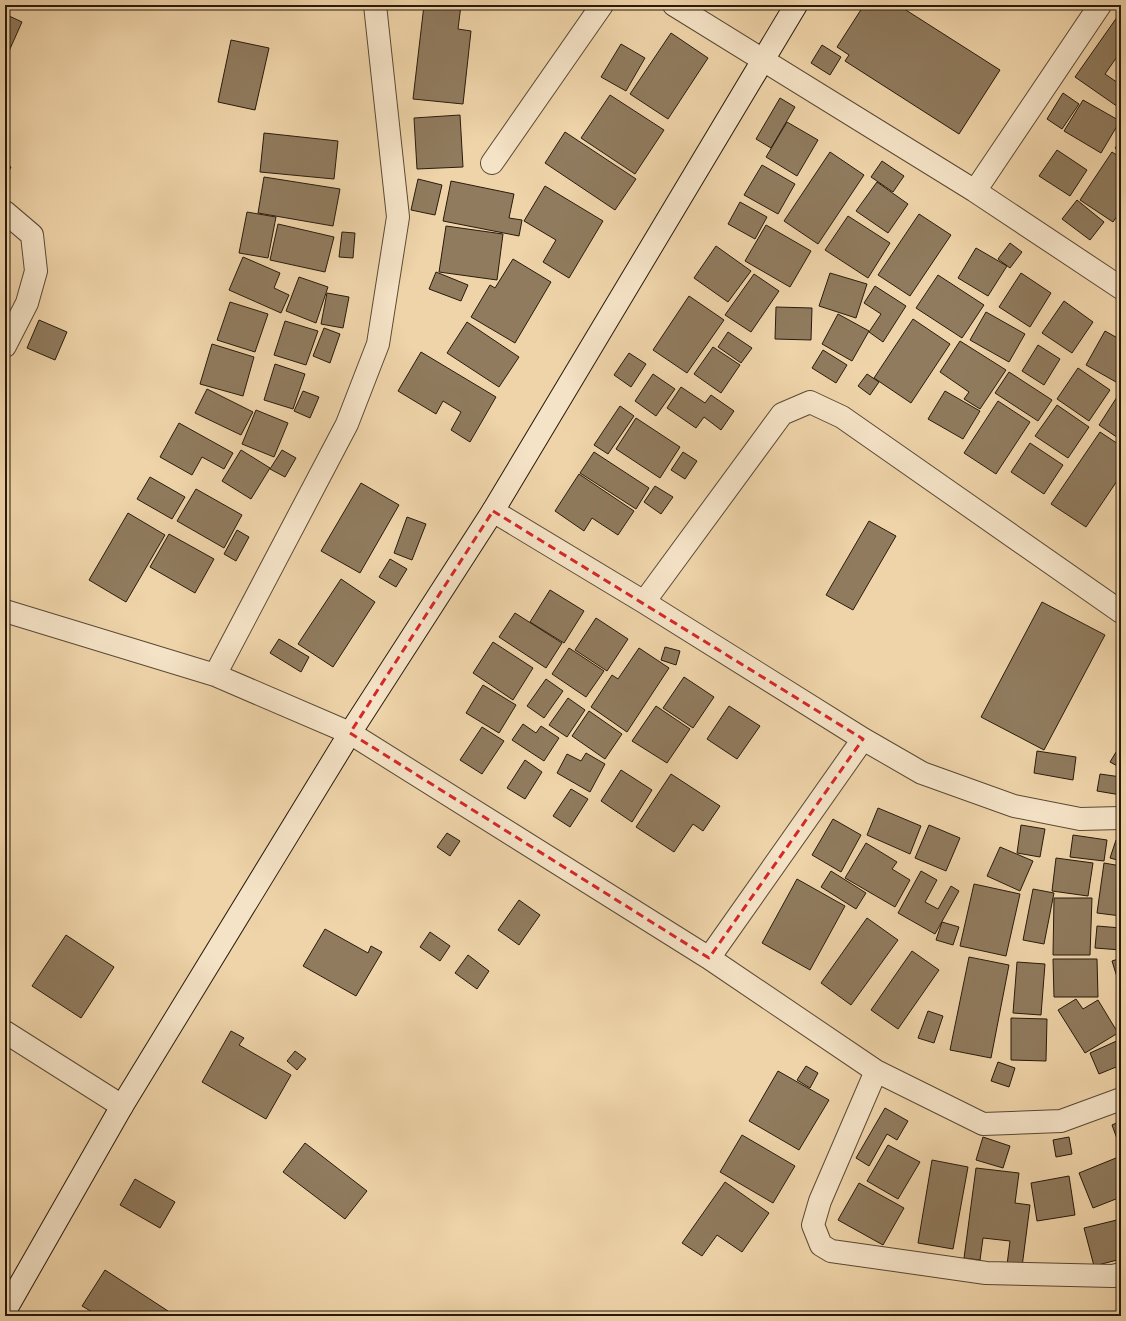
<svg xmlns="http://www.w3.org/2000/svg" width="1126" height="1321" font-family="'IM FELL Double Pica',serif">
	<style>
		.building { fill: #907b5e; stroke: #291b0c }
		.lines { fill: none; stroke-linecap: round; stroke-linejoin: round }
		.street-casing { stroke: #5a4933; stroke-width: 24 }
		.secondary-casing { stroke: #291b0c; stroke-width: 24 }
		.street { stroke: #f5e3c7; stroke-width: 22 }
		.secondary { stroke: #f5e3c7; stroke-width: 22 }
		.marked { fill: none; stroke: #d62828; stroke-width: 3; stroke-dasharray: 8 5; stroke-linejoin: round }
	</style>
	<rect width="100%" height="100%" fill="#efd4a9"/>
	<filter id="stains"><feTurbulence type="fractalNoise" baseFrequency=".005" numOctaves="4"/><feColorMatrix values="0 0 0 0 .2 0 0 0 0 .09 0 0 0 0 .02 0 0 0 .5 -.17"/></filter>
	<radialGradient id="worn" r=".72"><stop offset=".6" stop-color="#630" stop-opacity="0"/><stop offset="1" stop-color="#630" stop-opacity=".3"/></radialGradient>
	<path class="building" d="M424,5H461L458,29L471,31L463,104L413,99Z
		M864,5H898L1000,70L959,134L845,61L849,55L837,47Z
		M1120,13L1121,51L1105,74L1121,85V109L1075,77Z
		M5,14L22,22L5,60Z
		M671,33L708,58L668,119L630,94Z
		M231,40L269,48L255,110L218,102Z
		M621,44L645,58L626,91L601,77Z
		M822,45L841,57L830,75L811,63Z
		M1063,93L1079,104L1062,129L1047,119Z
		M610,95L664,130L635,174L581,138Z
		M780,98L795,107L771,148L756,139Z
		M1083,100L1120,121L1101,153L1064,131Z
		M460,115L463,167L417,169L414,118Z
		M787,122L818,140L797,176L766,157Z
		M565,132L636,179L615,210L545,163Z
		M264,133L338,141L334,179L260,172Z
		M1121,140V152L1115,148Z
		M1057,150L1087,170L1070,196L1039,176Z
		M830,152L864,175L818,244L784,221Z
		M1112,152L1121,158V210L1113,222L1080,200Z
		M882,161L904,176L893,192L871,177Z
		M5,164L11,167L5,178Z
		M762,165L795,184L778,214L744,195Z
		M264,177L340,189L333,226L258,213Z
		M418,179L442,185L435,215L411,210Z
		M451,181L514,194L509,218L522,220L519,236L443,221Z
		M877,182L908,204L888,233L856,211Z
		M545,186L603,221L569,278L543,262L556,240L524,221Z
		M1077,200L1104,222L1090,240L1062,219Z
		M740,202L767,217L755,239L728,224Z
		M247,212L276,217L268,258L239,253Z
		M919,214L951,235L910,296L878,275Z
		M848,216L890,243L868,278L825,250Z
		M278,224L334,237L325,272L270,260Z
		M766,225L811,251L790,287L745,261Z
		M446,226L503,234L497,280L439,272Z
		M342,232L355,233L353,258L339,257Z
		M1010,243L1022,252L1010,268L998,259Z
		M716,246L751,271L728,302L694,278Z
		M976,248L1007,266L988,296L958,278Z
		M243,257L280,273L274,288L289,295L281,313L229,290Z
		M513,259L551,282L515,343L471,317L490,285L495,288Z
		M436,272L468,285L461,301L429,289Z
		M830,273L867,284L856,318L819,306Z
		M1021,273L1051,293L1030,327L999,307Z
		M754,274L779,291L751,332L725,315Z
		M938,275L984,305L962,338L916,308Z
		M299,277L328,287L316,323L286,311Z
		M875,286L906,306L883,342L869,332L881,314L864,303Z
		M327,293L349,297L343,328L321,324Z
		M689,296L724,320L687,373L653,350Z
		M1064,301L1093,322L1072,353L1042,333Z
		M230,302L268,314L255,352L217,340Z
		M776,307L812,308L811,340L775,339Z
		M986,312L1025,334L1009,362L970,340Z
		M838,314L869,331L852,361L822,344Z
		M913,319L950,344L911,403L874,378Z
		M39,320L67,332L55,360L27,348Z
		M285,321L318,331L306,365L274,355Z
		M467,322L519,357L499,387L447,353Z
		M324,328L340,334L330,363L313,356Z
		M1105,331L1121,340V373L1116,382L1086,365Z
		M728,332L752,348L741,363L718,347Z
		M960,341L1006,370L980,409L964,399L969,392L940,372Z
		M212,344L254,357L243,396L200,384Z
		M1038,345L1060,359L1044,385L1022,371Z
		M713,347L740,365L721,393L694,374Z
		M823,350L847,365L836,383L812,368Z
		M421,352L496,397L470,442L451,430L461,412L443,401L436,414L398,391Z
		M629,353L646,364L631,387L614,375Z
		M275,364L305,374L293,409L264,400Z
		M1078,368L1110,390L1089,421L1057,399Z
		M1009,372L1052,400L1038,421L995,393Z
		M653,374L675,389L656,416L635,401Z
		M867,374L879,382L870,395L858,386Z
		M681,387L705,403L711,395L734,411L721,430L704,417L696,428L667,408Z
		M207,389L253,412L241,435L195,413Z
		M303,391L319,397L310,418L294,411Z
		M945,391L980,411L963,439L928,419Z
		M1117,397L1121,400V440L1099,425Z
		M998,401L1030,422L996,474L964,453Z
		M1057,405L1089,427L1068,458L1035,436Z
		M620,406L634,416L608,454L594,445Z
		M256,410L288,423L274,457L242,444Z
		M636,418L680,447L660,478L616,449Z
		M179,423L233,453L224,469L202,457L192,475L160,457Z
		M1100,432L1121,446V475L1086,527L1051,504Z
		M1030,443L1063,465L1044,494L1011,472Z
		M241,450L270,468L251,499L222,481Z
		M282,450L296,458L285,477L270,469Z
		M594,452L649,488L636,509L580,473Z
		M683,452L697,461L685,479L671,470Z
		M579,474L634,511L618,535L592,518L584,531L555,511Z
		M150,477L185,497L172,519L137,499Z
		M361,483L399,505L360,573L321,551Z
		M655,486L673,497L661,514L644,502Z
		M196,489L242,515L224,548L177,521Z
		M128,513L165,535L126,602L89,580Z
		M407,517L426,524L412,560L394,553Z
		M869,521L896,536L853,610L826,595Z
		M237,530L249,537L236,561L224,554Z
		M169,534L214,559L195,593L150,567Z
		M390,559L407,569L396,587L379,577Z
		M341,579L375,602L333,667L298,644Z
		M550,590L584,611L564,643L530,622Z
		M1042,602L1105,635L1044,750L981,717Z
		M515,613L562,643L546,668L499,637Z
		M596,618L628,639L607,671L575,650Z
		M279,639L309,657L301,672L270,653Z
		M493,642L533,668L513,700L473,673Z
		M665,647L680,651L676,665L661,660Z
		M569,648L604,671L586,697L552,674Z
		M639,648L669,668L627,732L591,707L612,675L618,679Z
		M684,677L714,697L693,728L663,708Z
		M546,679L563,691L544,718L527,706Z
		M483,685L516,705L499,733L466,713Z
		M568,698L585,710L567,737L549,725Z
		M656,706L690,729L667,763L632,741Z
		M729,706L760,726L737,759L707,739Z
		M589,711L622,734L605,759L572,736Z
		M523,724L536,733L541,726L559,738L544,761L512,740Z
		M482,727L504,741L482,774L460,760Z
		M1121,744V768L1110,762Z
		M1037,751L1076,757L1073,780L1034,773Z
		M586,753L605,764L590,792L557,773L567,754L581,761Z
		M525,760L542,772L525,799L507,788Z
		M621,770L652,790L632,822L601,801Z
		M671,774L720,806L703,831L693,824L674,852L636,827Z
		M1100,774L1121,777V795L1097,791Z
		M571,789L588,799L570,827L553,816Z
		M878,808L921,826L910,854L867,835Z
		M833,819L861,835L841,872L812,855Z
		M929,825L960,838L946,871L915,858Z
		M1021,825L1045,829L1040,857L1017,853Z
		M447,833L460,841L450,856L437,847Z
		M1073,835L1107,840L1104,861L1070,857Z
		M1116,840L1121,841V861L1110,858Z
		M866,843L897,862L892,869L910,880L895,907L845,878Z
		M1000,847L1033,861L1020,891L987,876Z
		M1056,858L1093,863L1088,896L1052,891Z
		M1104,863L1121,866V916L1097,913Z
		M831,871L866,893L856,909L821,887Z
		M921,871L937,880L925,902L938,909L951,886L959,891L935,934L898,913Z
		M797,879L845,906L810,970L762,943Z
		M974,884L1020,894L1006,956L960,946Z
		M1033,889L1054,893L1044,944L1023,940Z
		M1054,898H1092L1090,955H1053Z
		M519,900L540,915L519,945L498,930Z
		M867,918L898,940L851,1005L821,983Z
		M942,922L959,927L953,945L936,940Z
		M1097,926L1121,928V950L1095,948Z
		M325,929L368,953L371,946L382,952L356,996L303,966Z
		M430,932L450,946L440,961L420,947Z
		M66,935L114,967L81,1018L32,986Z
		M912,951L939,970L898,1029L871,1010Z
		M468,955L489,971L477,989L455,973Z
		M969,957L1009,965L991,1058L950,1050Z
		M1121,958V990L1112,961Z
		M1053,959H1097L1098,997H1054Z
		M1017,962L1045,964L1041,1015L1013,1013Z
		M1076,999L1083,1009L1098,1000L1118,1033L1085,1053L1058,1010Z
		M928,1011L943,1016L934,1043L918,1038Z
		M1011,1018L1047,1019L1046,1061L1011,1060Z
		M231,1031L244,1038L239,1045L291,1075L266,1119L202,1082Z
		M1121,1039V1065L1099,1074L1090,1053Z
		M295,1051L306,1059L297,1070L287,1061Z
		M998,1062L1015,1068L1009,1087L991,1081Z
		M806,1066L818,1073L810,1088L797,1080Z
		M778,1071L829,1100L799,1150L749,1121Z
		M885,1108L908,1121L897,1140L887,1134L869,1166L856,1158Z
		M1121,1121V1147H1120L1112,1125Z
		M742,1135L795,1166L773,1203L720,1172Z
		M983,1137L1010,1146L1003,1168L976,1160Z
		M1069,1137L1072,1154L1056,1157L1053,1140Z
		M305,1143L367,1191L345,1219L283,1172Z
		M888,1145L920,1162L898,1199L867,1181Z
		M1116,1158L1121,1171V1197L1093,1208L1079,1173Z
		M932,1160L968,1167L953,1249L918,1243Z
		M976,1168L1019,1173L1015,1203L1030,1205L1022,1267L1007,1265L1010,1241L983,1238L980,1260L964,1258Z
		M1069,1176L1075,1215L1037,1221L1031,1183Z
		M135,1179L175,1202L160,1228L120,1205Z
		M725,1182L769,1213L742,1252L717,1235L702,1256L682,1243Z
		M859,1183L904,1208L883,1245L838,1220Z
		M1121,1219V1259L1094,1266L1084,1228Z
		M105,1270L168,1311L165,1316H99L82,1306Z"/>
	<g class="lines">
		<defs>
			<path id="street" d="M674,5L975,191L1121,288
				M492,163L602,5
				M975,191L1100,5
				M5,212L32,235L36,271L27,303L5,346
				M493,511L644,602L863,739L922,773L1014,806L1080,819L1121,818
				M644,602L782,414L810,402L842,417L1121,612
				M5,611L215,675L350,733L709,958L876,1071L983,1124L1061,1121L1121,1099
				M215,675L347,424L378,344L398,217L375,5
				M709,958L863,739
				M5,1032L122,1106
				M876,1071L820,1201L813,1225L821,1245L831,1251L986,1273L1113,1276L1121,1274"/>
			<path id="secondary" d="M5,1311L122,1106L350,733L493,511L796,5"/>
		</defs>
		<use href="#street" class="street-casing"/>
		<use href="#secondary" class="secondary-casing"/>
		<use href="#street" class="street"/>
		<use href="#secondary" class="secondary"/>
	</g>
	<path class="marked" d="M493,511L863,739L709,958L350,733Z"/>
	<rect width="1126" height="1321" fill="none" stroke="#efd4a9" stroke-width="20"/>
	<rect x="6" y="6" width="1114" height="1309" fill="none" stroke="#291b0c" stroke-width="2"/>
	<rect x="10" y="10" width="1106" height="1301" fill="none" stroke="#291b0c"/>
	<rect width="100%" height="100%" filter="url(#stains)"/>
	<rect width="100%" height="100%" fill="url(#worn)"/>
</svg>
